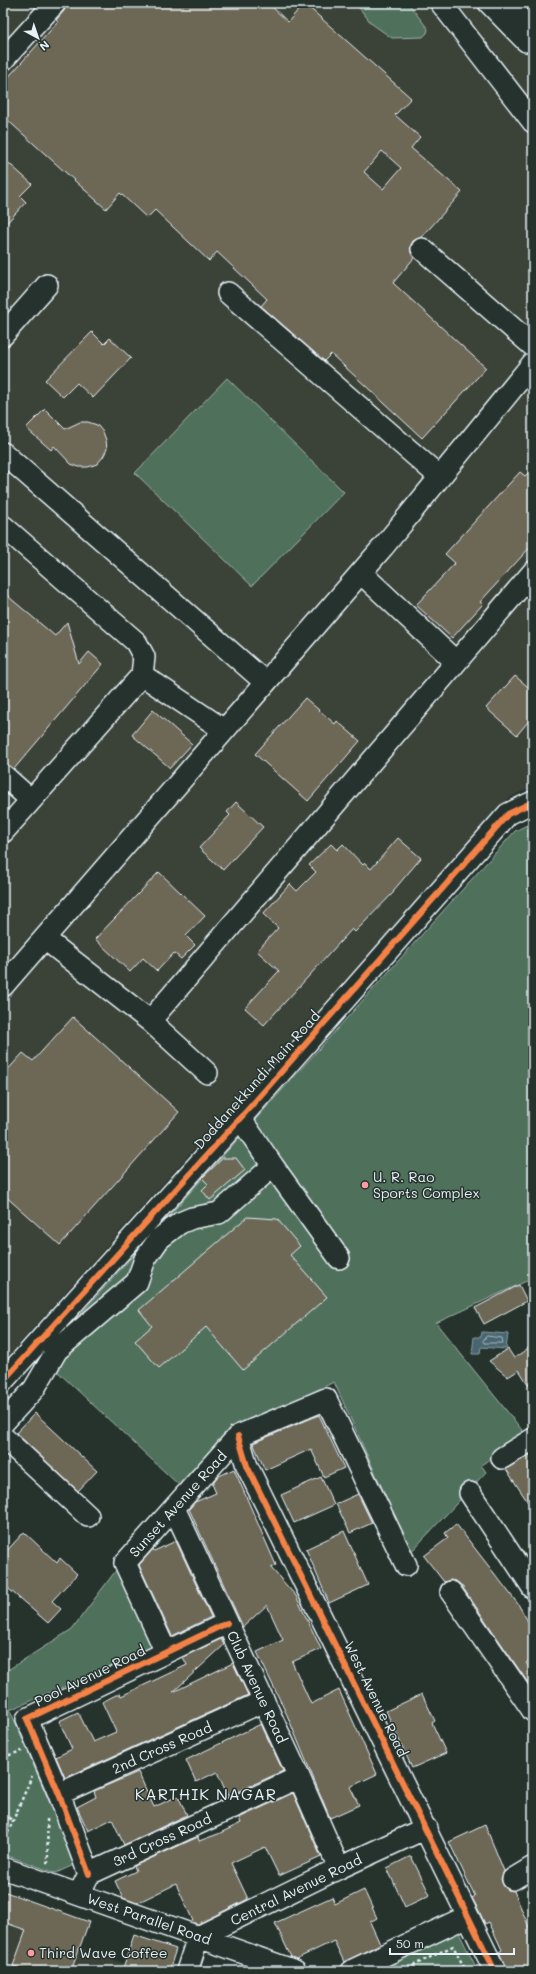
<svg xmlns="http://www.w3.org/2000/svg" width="536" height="1974" font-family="Mali,sans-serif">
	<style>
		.built { fill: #3b4339 }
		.green { fill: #50715c; stroke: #9cb1aa }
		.water { fill: #496670; stroke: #899ea6 }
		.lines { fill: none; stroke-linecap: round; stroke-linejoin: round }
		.shore { stroke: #a8b9c2; stroke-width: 1 }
		.building { fill: #6d6856; stroke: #e8f1f8; fill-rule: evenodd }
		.minor-casing { stroke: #e8f1f8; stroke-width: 24 }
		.path { stroke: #e8f1f8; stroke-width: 2.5; stroke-dasharray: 3 3; stroke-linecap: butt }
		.minor { stroke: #26332d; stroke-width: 21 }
		.cycleway-casing { stroke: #26332d; stroke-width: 8 }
		.cycleway { stroke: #f48246; stroke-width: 6 }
		.poi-dot { fill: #ff9aa2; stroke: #26332d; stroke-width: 1.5 }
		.labels { text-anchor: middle; stroke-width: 3; stroke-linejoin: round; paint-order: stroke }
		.street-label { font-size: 14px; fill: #e8f1f8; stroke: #26332d }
		.poi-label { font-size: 14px; fill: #e8f1f8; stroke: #26332d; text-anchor: start }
		.quarter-label { font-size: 16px; letter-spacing: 1px; fill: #e8f1f8; stroke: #26332d }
	</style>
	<rect width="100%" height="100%" fill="#26332d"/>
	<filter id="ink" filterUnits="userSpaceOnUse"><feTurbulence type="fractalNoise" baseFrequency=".025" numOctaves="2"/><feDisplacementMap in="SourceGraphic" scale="8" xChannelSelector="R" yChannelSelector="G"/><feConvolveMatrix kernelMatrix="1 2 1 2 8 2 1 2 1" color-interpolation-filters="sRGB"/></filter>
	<g filter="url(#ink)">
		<path class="built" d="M3,3H533V786L509,798L3,1362Z
			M3,1922L146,1971H18L3,1966Z"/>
		<path class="green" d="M355,3H408L428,29L427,33L423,37L392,38L372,24Z
			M227,378L344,492L252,586L135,473Z
			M533,822V1278L436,1323L526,1435L481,1465L486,1472L411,1552L334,1382L225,1434L182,1488L42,1357L515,831Z
			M120,1565L158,1646L10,1710L76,1864L56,1873L3,1854V1673L72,1629Z
			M458,1931L478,1971H369Z"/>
		<path class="water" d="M482,1332L508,1334L506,1349L481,1347L480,1354H472L474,1337H481Z"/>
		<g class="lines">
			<path class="shore" d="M487,1336L502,1338L503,1343H484L483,1341Z"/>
		</g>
		<path class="building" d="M67,3H268L288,22L304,3L411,98L395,115L420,137L411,148L462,192L422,237L413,241L410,247L411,252L414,258L393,283L486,368L422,438L331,354L324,361L261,306L267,299L217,252L209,261L155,210L147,218L120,193L106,209L3,116V83L58,22L56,20L64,11ZM382,151L401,168L383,189L364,172Z
			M3,158L32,184L20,196L26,202L3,227Z
			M92,332L104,344L110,338L131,358L93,398L77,383L63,397L45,380Z
			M45,409L65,429L80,422H88L97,425L103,432L106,440L107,449L103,457L97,464L88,467H79L71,464L54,446L51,450L26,428Z
			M533,468V544L480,602L483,604L452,638L416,605L455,563L445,554L520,472L525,476Z
			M3,592L55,636L67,622L79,664L89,652L103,664L14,769L3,763Z
			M515,676L533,691V716L517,735L486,708Z
			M305,698L335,724L337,721L360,741L308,801L255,754Z
			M153,710L192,744L170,768L132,735Z
			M236,802L263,827L223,870L199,848L230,815L227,812Z
			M398,838L421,858L393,891L394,892L355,932L352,929L264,1025L245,1008L279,971L257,951L278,928L263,914L290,884L297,891L316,872L309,865L331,844L337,850L343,844L363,865L365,863L371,869Z
			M159,872L205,916L186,936L195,945L181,959L174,953L157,971L143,958L130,972L95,939Z
			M73,1017L179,1112L60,1245L3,1194V1075L23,1053L33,1061Z
			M223,1158H236L245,1170L210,1200L202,1190L208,1184L202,1178Z
			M247,1217L277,1219L300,1246L290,1255L327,1297L243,1370L206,1327L159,1368L135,1341L152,1326L139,1310Z
			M519,1285L527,1301L484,1324L475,1308Z
			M533,1345V1392L519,1370L508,1377L489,1361L508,1349L514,1358Z
			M35,1413L97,1471L78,1491L16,1433Z
			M319,1415L344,1468L324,1477L311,1449L265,1470L253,1443Z
			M533,1453V1510L506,1469Z
			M234,1469L276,1565L271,1568L296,1596L321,1649L292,1662L311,1704L339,1690L377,1774L350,1787L359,1805L330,1818L287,1715L257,1652L283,1640L267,1605L243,1627L189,1509L195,1502L216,1493L212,1484L217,1477Z
			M321,1477L334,1505L294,1523L281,1495Z
			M358,1494L372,1523L350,1533L336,1504Z
			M456,1524L518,1604L533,1630V1658L526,1663L533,1672V1690L461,1585L456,1581L450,1580L444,1582L424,1556L448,1538L445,1533Z
			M344,1531L368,1585L329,1603L306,1549Z
			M24,1532L57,1563L60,1558L77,1574L52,1601L61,1609L48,1623L3,1584V1555Z
			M176,1541L211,1617L172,1636L139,1565L153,1549L154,1551Z
			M221,1639L224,1645L173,1692L233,1663L248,1695L65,1778L56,1757L72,1749L59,1721L78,1712L93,1742L116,1732L102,1702L120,1693L121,1696L187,1665L183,1657Z
			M422,1694L435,1721L432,1723L446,1753L412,1768L386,1711Z
			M261,1724L283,1771L228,1796L217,1772L196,1782L186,1760Z
			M138,1772L154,1807L178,1796L187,1815L124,1845L112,1819L88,1831L77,1807L96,1797L94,1791Z
			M293,1793L321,1857L279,1876L265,1847L231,1863L248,1899L198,1924L194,1923L176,1884L137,1903L123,1898L115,1881L136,1871L134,1866L198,1837L199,1841L218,1834L241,1823L239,1818Z
			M485,1825L504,1871L501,1879L503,1885L508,1890L514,1891L533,1937V1967L524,1971H507L499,1952L502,1950L489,1922L485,1924L479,1911L472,1898L475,1896L449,1842Z
			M411,1856L430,1895L405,1907L387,1868Z
			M364,1890L377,1918L370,1922L380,1944L344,1962L334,1941L296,1959L291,1957L275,1923L332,1897L335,1904Z
			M3,1891L89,1922L71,1971H29L13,1966L26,1930L3,1922Z
			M134,1935L176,1949L169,1971H122Z"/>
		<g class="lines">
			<defs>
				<path id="minor" d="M441,3L533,122
					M489,3L526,41
					M514,3L525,38
					M3,60L55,3
					M422,249L533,346
					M228,293L440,477
					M3,335L47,285
					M3,453L265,682
					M3,526L136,642L144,657L142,675L3,832
					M361,573L456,662
					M142,675L224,730
					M3,775L31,800
					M45,939L150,1021L533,572
					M3,986L383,547L533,363
					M150,1021L207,1073
					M240,1118L273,1166
					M3,1381L252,1105L508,814L533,802
					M3,1423L34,1389L57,1350L137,1282L145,1259L159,1239L180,1223L192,1218L219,1213L273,1166L339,1258
					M238,1436L247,1466L495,1971
					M3,1437L88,1516
					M502,1458L533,1439
					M470,1493L533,1588
					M174,1508L299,1777L339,1868
					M451,1592L533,1711
					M166,1652L125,1563L238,1436L326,1399L406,1565
					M59,1794L264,1701
					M3,1868L295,1971
					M89,1874L59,1794L27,1719L227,1623
					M513,1879L533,1867
					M83,1886L89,1874L299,1777
					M187,1971L198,1937L339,1868L426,1828
					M351,1971L468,1916"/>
			</defs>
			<use href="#minor" class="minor-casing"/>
			<path class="path" d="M3,1757L22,1751
				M3,1815L13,1820
				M3,1844L32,1776
				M46,1862H48L47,1817
				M402,1971L453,1946L466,1971"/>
			<use href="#minor" class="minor"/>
			<defs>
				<path id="cycleway" d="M3,1381L252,1105L508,814L533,802
					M238,1436L247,1466L495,1971
					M89,1874L59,1794L27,1719L227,1623"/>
			</defs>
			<use href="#cycleway" class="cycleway-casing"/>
			<use href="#cycleway" class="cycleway"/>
		</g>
	</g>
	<g class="poi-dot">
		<circle cx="365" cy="1185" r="4"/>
		<circle cx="31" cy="1953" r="4"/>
	</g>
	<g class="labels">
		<g class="street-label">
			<text transform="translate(257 1080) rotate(-48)" y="5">Doddanekkundi Main Road</text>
			<text transform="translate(178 1504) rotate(-48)" y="5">Sunset Avenue Road</text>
			<text transform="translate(90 1676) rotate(-26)" y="5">Pool Avenue Road</text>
			<text transform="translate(257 1687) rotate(65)" y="5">Club Avenue Road</text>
			<text transform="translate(376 1699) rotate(64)" y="5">West Avenue Road</text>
			<text transform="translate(162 1748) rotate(-24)" y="5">2nd Cross Road</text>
			<text transform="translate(162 1840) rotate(-25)" y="5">3rd Cross Road</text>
			<text transform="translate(296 1890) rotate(-26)" y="5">Central Avenue Road</text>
			<text transform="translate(149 1919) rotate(19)" y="5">West Parallel Road</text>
		</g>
		<g class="poi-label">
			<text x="373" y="1182">U. R. Rao<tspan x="373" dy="16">Sports Complex</tspan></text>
			<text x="39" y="1958">Third Wave Coffee</text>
		</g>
		<g class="quarter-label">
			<text x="206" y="1800">KARTHIK NAGAR</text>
		</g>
	</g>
	<rect width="536" height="1974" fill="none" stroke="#26332d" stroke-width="16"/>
	<rect x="8" y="8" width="520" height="1958" fill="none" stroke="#e8f1f8" stroke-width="1.5" filter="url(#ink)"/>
	<g transform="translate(38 38) rotate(140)" stroke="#26332d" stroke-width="3" paint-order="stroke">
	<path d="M0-3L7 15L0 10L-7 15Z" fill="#e8f1f8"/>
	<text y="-6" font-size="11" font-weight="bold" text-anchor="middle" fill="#e8f1f8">N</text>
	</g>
	<path d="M390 1948v6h124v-6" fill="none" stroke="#e8f1f8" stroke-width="2"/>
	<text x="396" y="1948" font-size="12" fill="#e8f1f8" stroke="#26332d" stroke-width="3" paint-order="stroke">50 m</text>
</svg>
